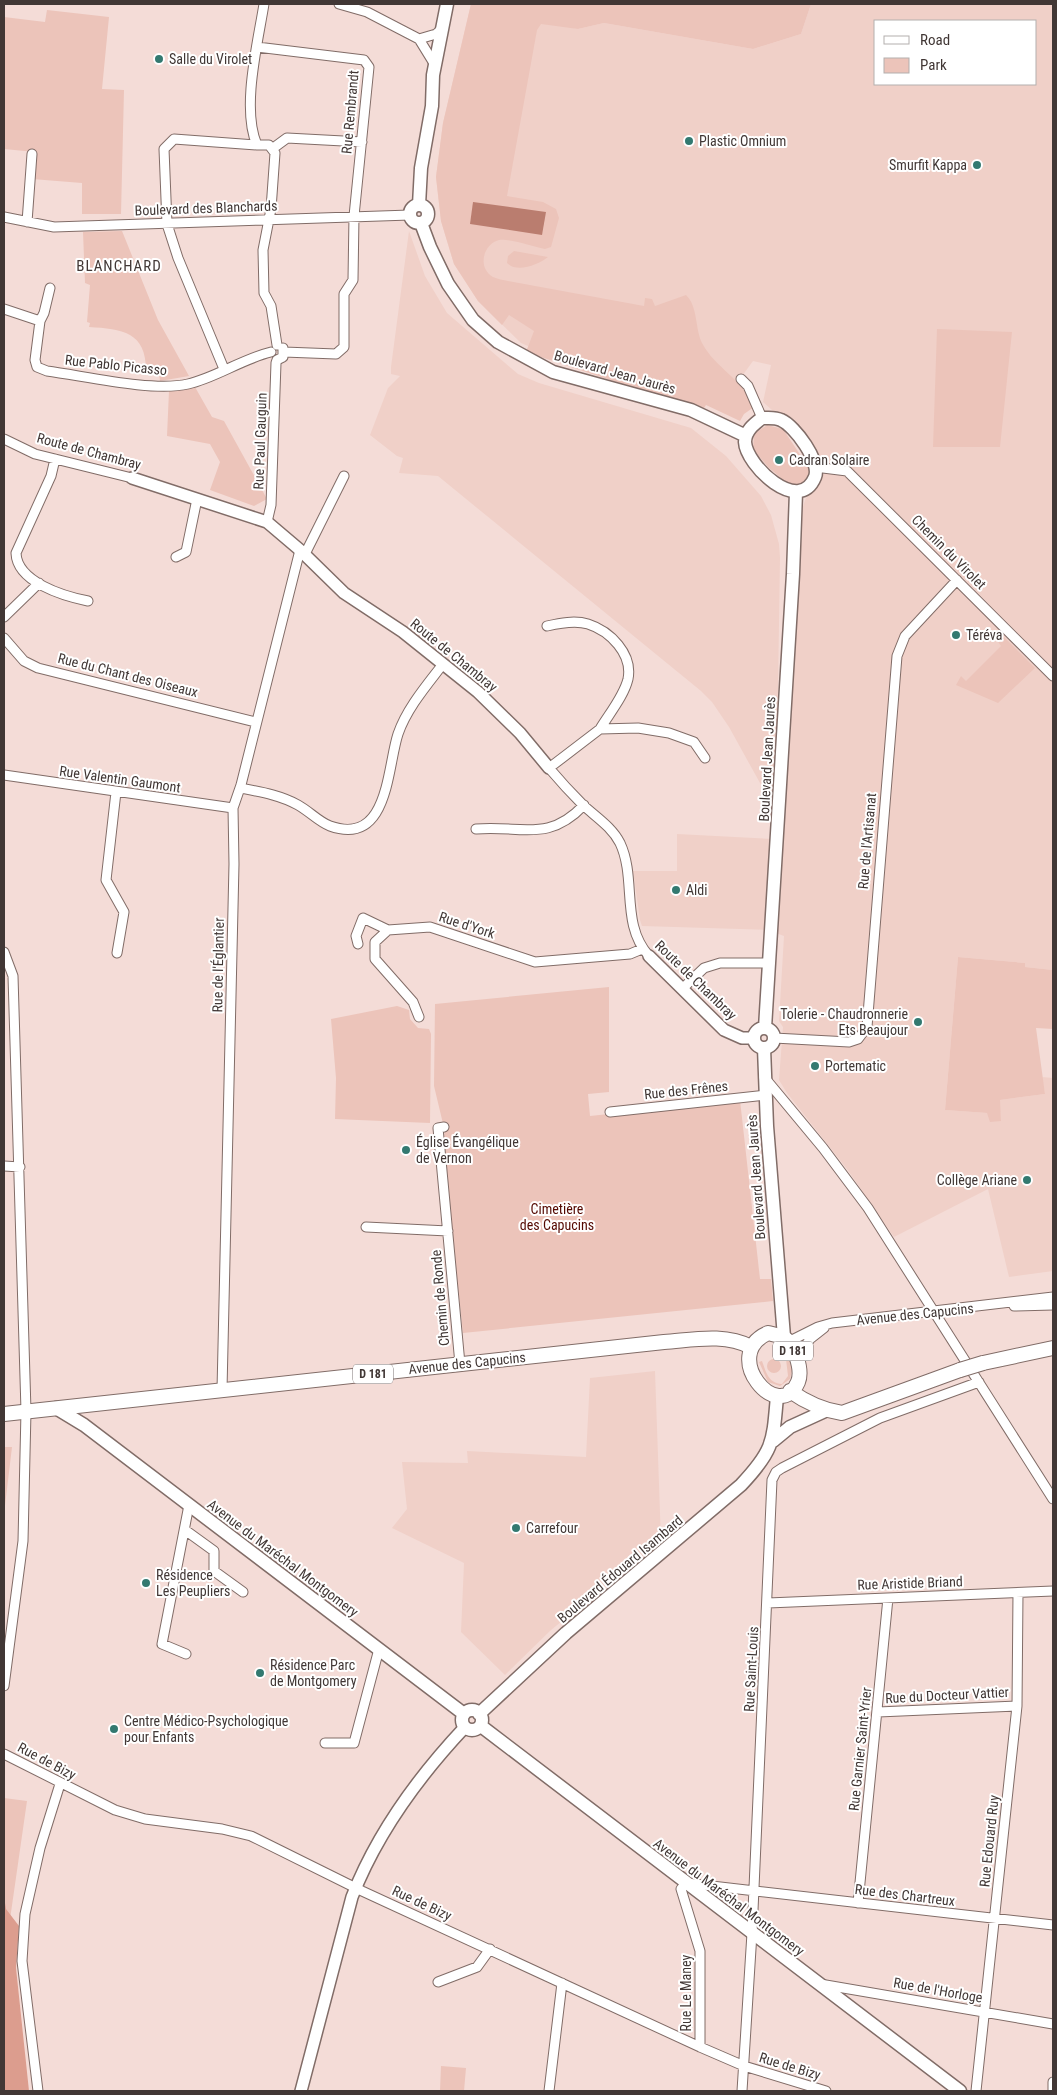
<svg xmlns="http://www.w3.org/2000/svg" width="1057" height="2095" font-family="'Roboto Condensed',sans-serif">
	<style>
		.built { fill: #f0d0c8; fill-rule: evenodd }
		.green { fill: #ecc4ba }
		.forest { fill: #dc9d8e }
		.water { fill: #ba7d6f }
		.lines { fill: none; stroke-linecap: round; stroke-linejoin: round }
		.minor-casing { stroke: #816c67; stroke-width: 11 }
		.tertiary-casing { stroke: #816c67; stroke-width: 14 }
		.secondary-casing { stroke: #816c67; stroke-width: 15 }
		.primary-casing { stroke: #816c67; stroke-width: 16 }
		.minor { stroke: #fff; stroke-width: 9 }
		.tertiary { stroke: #fff; stroke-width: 11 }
		.secondary { stroke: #fff; stroke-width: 12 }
		.primary { stroke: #fff; stroke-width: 14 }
		.primary-bridge-casing { stroke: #816c67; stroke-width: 16; stroke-linecap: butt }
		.primary-bridge { stroke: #fff; stroke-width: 14 }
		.poi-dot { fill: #337970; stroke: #fff; stroke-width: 2 }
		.labels { text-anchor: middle; stroke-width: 4; stroke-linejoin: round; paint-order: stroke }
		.shield { fill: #fff; stroke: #7a7372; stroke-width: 1 }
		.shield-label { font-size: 12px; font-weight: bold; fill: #413735 }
		.poi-label { font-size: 14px; fill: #413735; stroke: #fff; text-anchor: start }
		.street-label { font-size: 14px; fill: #413735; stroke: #fff }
		.park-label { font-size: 14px; fill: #540800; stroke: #fff }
		.neighbourhood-label { font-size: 15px; letter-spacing: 1px; fill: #413735; stroke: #fff }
	</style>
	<rect width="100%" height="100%" fill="#f4dcd7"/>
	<path class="built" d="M471,4L578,29L604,23L753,49L801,34L811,4H1053V970L1025,967V963L958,957L945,1110L987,1113L1001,1121L999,1100L1045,1094L1042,1077L1053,1078V1271L1009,1277L988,1189L894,1237L847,1169L787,1093L779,1080L783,1027L779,1021L784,936L768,930L642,926L640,920L633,871H677V834L773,839L772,798L760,783L729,727L712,702L701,691L438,476L399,473L403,458L397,456L370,435L388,388L400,376L391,374V367L409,231L425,276L447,313L518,374L539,383L691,428L726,456L761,496L771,515L779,544L780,558L777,754L802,509L806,498L820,482L824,473L819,460L794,420L772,410L763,402L771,365L753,361L729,394L556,358L521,343L478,301L454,264L441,221L436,177L443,123ZM876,21H1036V84H876Z
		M655,1371L661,1541L551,1630L505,1675L461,1632L464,1563L392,1528L407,1509L402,1462L468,1463L467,1451L586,1457L590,1378Z"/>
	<path class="green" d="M471,4H811L801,34L753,49L604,23L578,29L541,24L537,30L507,196L543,202L556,209L559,218L551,247L545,249C535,247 508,238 499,240C483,244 477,268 493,277C497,279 504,280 508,281L644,306L645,298L652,299L655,306L686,295C698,306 695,329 702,343C715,368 744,380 754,407L744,414L740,421L706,405L704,408L610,380L526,352L534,331L509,315L502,325L478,301L454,264L441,221L436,177L443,123Z
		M47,10L109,17L102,89L124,90L121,214H82V183L32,179L35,152L4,149V17L45,22Z
		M122,231L158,320L189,376L160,381L159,373H146C147,332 123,329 89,327L90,323L87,322L90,285L85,283L83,232Z
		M514,251L548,257C538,265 517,273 507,263L508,256Z
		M937,329L1012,332L1000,447H933Z
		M195,387L212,417L224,421L267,499L254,506L210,490L220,462L210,444L167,436L169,391Z
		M767,425L783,429L809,468V475L801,484L794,485L788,484L768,467L753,449L754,434Z
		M1002,635L1035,668L998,703L956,685L961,676L966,681L1001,646L996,639Z
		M958,957L1025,963V967L1053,970V1029L1036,1028L1045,1094L1000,1100L1001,1121L990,1122L987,1113L945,1110Z
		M609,987V1092L588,1094L590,1116L740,1100L760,1279H771L773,1301L463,1333L442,1140L445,1132L434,1086L435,1004Z
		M397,1006L409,1010L410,1019L418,1028L429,1029L431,1034L430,1123L335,1119L336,1078L331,1019Z
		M789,1358L792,1370L790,1379L780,1386L768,1382L759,1362L762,1361C766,1372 768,1383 782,1384L788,1376L786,1359Z
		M767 1366a7 7 0 1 1 14 0a7 7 0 1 1-14 0Z
		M4,1447H12L4,1514Z
		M4,1798L27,1801L4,1961Z
		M441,2066L466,2068L464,2091H440Z"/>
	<path class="forest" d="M4,1897L6,1909L19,1926L16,1968L29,2091H4Z"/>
	<path class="water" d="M473,202L546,212L542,235L470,224Z"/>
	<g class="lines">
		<defs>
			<path id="minor" d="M264,4C258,42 241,109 257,145H269L275,153L271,209L263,250L264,293L271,306L277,345
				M339,4L367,12L419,39L435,65
				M419,39L436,34L442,29
				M257,47L364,60L369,67L354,216L353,280L344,294V347L336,354L284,352
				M272,149L287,138L362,142
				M4,217L54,227L410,215
				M27,222L32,154
				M4,309L40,321L35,360L37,367L47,371C85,376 152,392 188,384C215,378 242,359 271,352
				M40,321L44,313L50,288
				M224,369L178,258L167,224L164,149L174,139L257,145
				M741,379L748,386L762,418
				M4,439L35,454L132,478
				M55,459L51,476L16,553C17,582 63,596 88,601
				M815,467L847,471L1053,676
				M267,522L271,505L276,363L277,360L283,357V348
				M305,554L344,476
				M176,557L186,552L197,499
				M4,617L39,583
				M547,626C560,623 575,620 588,624C610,631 633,654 628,679C624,696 609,714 600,729
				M4,638L24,661L38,668L255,722
				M4,775L233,808
				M240,788C261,792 280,795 298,805C309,811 319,822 330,826C389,847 387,767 398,734C407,708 427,685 443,664
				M116,792L106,880L124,912L117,953
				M476,829C522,825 548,843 584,805
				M358,944L356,936L363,918L388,930
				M4,952L13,976L26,1411L23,1541L4,1686
				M649,956C620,924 637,879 620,843C612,827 596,817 583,805C571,793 560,781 549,768L600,729L638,728L669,733L694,742L705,758
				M682,989L704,968L720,963H770
				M419,1017L413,1002L375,959V942L388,930L430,927L535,962L630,954L642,949
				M774,1038L849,1042L858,1039L867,1027L897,656L905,636L957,580
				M764,1077L823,1148L868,1208L1053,1499
				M610,1112L766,1095
				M444,1127L438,1128L460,1364
				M4,1166L20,1167
				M366,1227L448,1231
				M1014,1306L1053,1305
				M788,1342L818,1327L832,1323L1053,1297
				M797,1359L810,1339L824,1328
				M222,1390L234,864L233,808L241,785L300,550
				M185,1530L214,1551V1571L243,1592
				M768,1603L1053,1591
				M186,1654L162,1644L189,1505
				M878,1712L1017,1706
				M325,1743H354L379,1649
				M4,1754L115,1810L145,1819L222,1829L251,1836L362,1891L700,2047L744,2066L826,2091
				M858,1903L888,1598
				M438,1982L477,1967L490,1949
				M820,1984L1053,2024
				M700,2047V1951L681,1889L686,1883L1053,1925
				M38,2091L22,1961L25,1914L40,1848L60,1784
				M549,2091L562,1983
				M742,2091L752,1933L772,1480L776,1472L782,1468L880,1418L979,1382
				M976,2091L1017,1706L1018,1593
				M1053,2091V2082"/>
			<path id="tertiary" d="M132,478L267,522L300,550L344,593L403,632L478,692L520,733L549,768
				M649,956L724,1030L742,1038H754
				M301,2091L352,1897C377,1833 418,1777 465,1727"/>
			<path id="secondary" d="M410 214a9 9 0 1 1 18 0a9 9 0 1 1-18 0Z
				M419,205L421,168L432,106L433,75L447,4
				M421,223L430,247L448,284L473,320L498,342L553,372L691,410L746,436
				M762,418C769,418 775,417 781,420C795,426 821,462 815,477C799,516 746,465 745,442C745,431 754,424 762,418Z
				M754 1038a10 10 0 1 1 20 0a10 10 0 1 1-20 0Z
				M765,1028L793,574L796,492
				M764,1048L767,1126L784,1337
				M56,1408L84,1425L464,1714
				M773,1441L790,1427L825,1411
				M462 1720a10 10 0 1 1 20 0a10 10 0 1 1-20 0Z
				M479,1714L566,1633L741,1485C774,1450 773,1442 777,1396
				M481,1726L960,2091"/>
			<path id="primary" d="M768,1333C772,1334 778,1335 783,1337C794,1342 803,1370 798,1382C779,1426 719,1355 768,1333Z
				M983,1363L1053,1348
				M790,1391C807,1403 822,1410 842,1413L960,1370
				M4,1414L664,1342C693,1340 724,1333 751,1347"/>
		</defs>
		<use href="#minor" class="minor-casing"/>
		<use href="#tertiary" class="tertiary-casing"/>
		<use href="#secondary" class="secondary-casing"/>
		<use href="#primary" class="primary-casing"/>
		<use href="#minor" class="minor"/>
		<use href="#tertiary" class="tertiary"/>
		<use href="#secondary" class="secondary"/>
		<use href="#primary" class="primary"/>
		<defs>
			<path id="primary-bridge" d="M960,1370L983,1363"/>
		</defs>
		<use href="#primary-bridge" class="primary-bridge-casing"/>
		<use href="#primary-bridge" class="primary-bridge"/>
	</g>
	<g class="poi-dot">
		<circle cx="159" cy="59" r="5"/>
		<circle cx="689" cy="141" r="5"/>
		<circle cx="977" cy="165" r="5"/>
		<circle cx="779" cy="460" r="5"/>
		<circle cx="956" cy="635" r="5"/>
		<circle cx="676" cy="890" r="5"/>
		<circle cx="918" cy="1022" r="5"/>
		<circle cx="815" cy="1066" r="5"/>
		<circle cx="406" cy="1150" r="5"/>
		<circle cx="1027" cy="1180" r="5"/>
		<circle cx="516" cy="1528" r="5"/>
		<circle cx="146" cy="1583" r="5"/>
		<circle cx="260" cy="1673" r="5"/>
		<circle cx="114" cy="1729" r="5"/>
	</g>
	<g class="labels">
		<g class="shield">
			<rect x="773" y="1341.5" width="40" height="19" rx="4"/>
			<rect x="353" y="1364.5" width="40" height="19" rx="4"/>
		</g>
		<g class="shield-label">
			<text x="793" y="1355">D 181</text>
			<text x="373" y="1378">D 181</text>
		</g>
		<g class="poi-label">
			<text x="169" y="64">Salle du Virolet</text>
			<text x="699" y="146">Plastic Omnium</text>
			<text x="967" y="170" text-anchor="end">Smurfit Kappa</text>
			<text x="789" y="465">Cadran Solaire</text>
			<text x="966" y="640">Téréva</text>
			<text x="686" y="895">Aldi</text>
			<text x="908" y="1019" text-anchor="end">Tolerie - Chaudronnerie<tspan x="908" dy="16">Ets Beaujour</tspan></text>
			<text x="825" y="1071">Portematic</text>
			<text x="416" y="1147">Église Évangélique<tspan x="416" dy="16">de Vernon</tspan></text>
			<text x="1017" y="1185" text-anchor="end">Collège Ariane</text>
			<text x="526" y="1533">Carrefour</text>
			<text x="156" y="1580">Résidence<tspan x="156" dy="16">Les Peupliers</tspan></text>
			<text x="270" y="1670">Résidence Parc<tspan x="270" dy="16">de Montgomery</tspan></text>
			<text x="124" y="1726">Centre Médico-Psychologique<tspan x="124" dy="16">pour Enfants</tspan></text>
		</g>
		<g class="street-label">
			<text transform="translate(350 112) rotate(-85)" y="5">Rue Rembrandt</text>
			<text transform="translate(206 208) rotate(-2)" y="5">Boulevard des Blanchards</text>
			<text transform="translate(116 365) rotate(6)" y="5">Rue Pablo Picasso</text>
			<text transform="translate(615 372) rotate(16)" y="5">Boulevard Jean Jaurès</text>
			<text transform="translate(260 441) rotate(-88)" y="5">Rue Paul Gauguin</text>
			<text transform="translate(89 451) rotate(15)" y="5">Route de Chambray</text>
			<text transform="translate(949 552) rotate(45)" y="5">Chemin du Virolet</text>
			<text transform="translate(454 655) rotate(39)" y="5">Route de Chambray</text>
			<text transform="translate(128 675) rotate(14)" y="5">Rue du Chant des Oiseaux</text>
			<text transform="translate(767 759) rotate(-87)" y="5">Boulevard Jean Jaurès</text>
			<text transform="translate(120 779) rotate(8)" y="5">Rue Valentin Gaumont</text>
			<text transform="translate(867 841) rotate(-85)" y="5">Rue de l'Artisanat</text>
			<text transform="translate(467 925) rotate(18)" y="5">Rue d'York</text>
			<text transform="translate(218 965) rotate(-89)" y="5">Rue de l'Églantier</text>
			<text transform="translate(696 980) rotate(44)" y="5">Route de Chambray</text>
			<text transform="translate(686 1090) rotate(-6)" y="5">Rue des Frênes</text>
			<text transform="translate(756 1177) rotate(-94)" y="5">Boulevard Jean Jaurès</text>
			<text transform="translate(440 1298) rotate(-95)" y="5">Chemin de Ronde</text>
			<text transform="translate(915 1314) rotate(-6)" y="5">Avenue des Capucins</text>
			<text transform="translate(467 1363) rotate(-6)" y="5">Avenue des Capucins</text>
			<text transform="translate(283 1558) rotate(37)" y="5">Avenue du Maréchal Montgomery</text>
			<text transform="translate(620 1569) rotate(-40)" y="5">Boulevard Édouard Isambard</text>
			<text transform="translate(910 1583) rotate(-2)" y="5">Rue Aristide Briand</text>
			<text transform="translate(751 1669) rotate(-87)" y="5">Rue Saint-Louis</text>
			<text transform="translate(947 1695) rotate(-3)" y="5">Rue du Docteur Vattier</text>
			<text transform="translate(860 1749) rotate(-84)" y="5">Rue Garnier Saint-Yrier</text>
			<text transform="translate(47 1761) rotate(28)" y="5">Rue de Bizy</text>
			<text transform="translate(989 1841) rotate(-84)" y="5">Rue Edouard Ruy</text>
			<text transform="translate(905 1895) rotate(7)" y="5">Rue des Chartreux</text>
			<text transform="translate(729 1897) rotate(37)" y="5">Avenue du Maréchal Montgomery</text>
			<text transform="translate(422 1903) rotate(25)" y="5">Rue de Bizy</text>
			<text transform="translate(938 1990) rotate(10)" y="5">Rue de l'Horloge</text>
			<text transform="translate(686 1993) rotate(-90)" y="5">Rue Le Maney</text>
			<text transform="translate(790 2066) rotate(17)" y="5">Rue de Bizy</text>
		</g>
		<g class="park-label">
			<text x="557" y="1214">Cimetière<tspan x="557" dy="16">des Capucins</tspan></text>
		</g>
		<g class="neighbourhood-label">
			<text x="119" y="271">BLANCHARD</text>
		</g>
	</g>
	<rect width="1057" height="2095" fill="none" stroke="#413735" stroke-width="10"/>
	<rect x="874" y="20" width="162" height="65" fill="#ffffff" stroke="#b3afae"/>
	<rect x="884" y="36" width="25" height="8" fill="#ffffff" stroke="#b3afae"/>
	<text x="920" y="45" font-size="15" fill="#413735">Road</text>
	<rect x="884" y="58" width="25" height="15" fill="#ecc4ba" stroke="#b3afae"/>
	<text x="920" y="70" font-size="15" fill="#413735">Park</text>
</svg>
